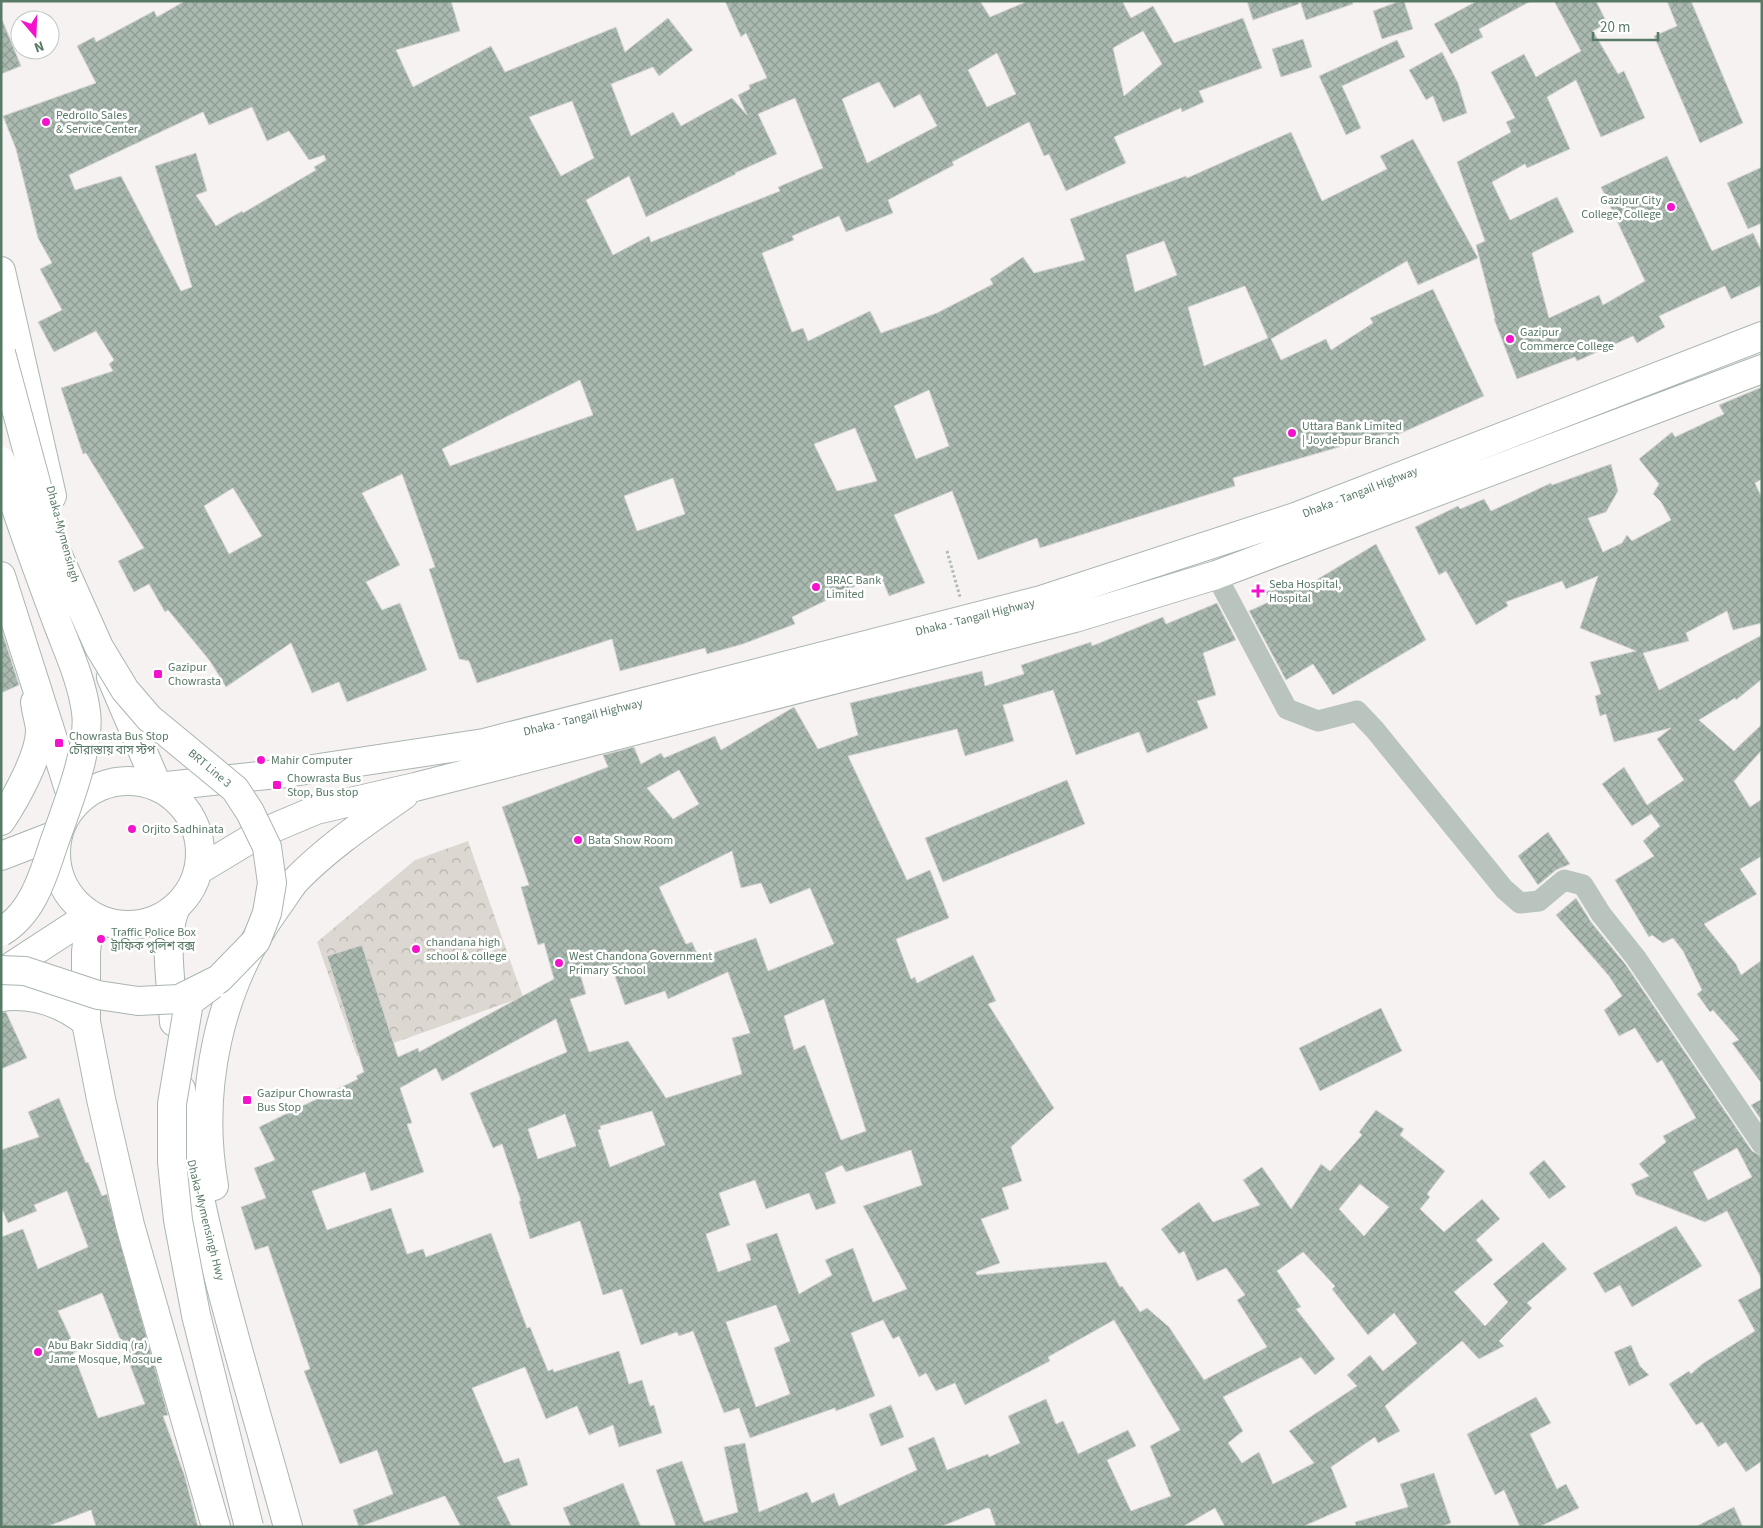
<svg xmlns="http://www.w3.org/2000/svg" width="1763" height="1528" font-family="'Source Sans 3','Noto Sans Bengali',sans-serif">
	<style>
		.forest { fill: url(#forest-crowns) }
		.building { fill: url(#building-cross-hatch); stroke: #d7d4d5; fill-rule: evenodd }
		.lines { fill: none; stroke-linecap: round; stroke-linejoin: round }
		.primary-casing { stroke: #aab7af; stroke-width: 30 }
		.trunk-casing { stroke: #aab6af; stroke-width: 30 }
		.path { stroke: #b2bab5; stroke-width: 3; stroke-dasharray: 2.5 2.5; stroke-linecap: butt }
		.minor { stroke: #b8c4bd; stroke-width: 21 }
		.primary { stroke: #fff; stroke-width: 28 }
		.trunk { stroke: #fff; stroke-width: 28 }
		.trunk-bridge-casing { stroke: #aab6af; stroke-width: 30; stroke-linecap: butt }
		.motorway-bridge-casing { stroke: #aab6af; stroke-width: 30; stroke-linecap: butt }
		.trunk-bridge { stroke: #fff; stroke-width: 28 }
		.motorway-bridge { stroke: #fff; stroke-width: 28 }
		.poi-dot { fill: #f612cd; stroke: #fff; stroke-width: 2 }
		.labels { text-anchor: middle; stroke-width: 5; stroke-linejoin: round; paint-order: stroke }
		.poi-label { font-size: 12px; fill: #597a66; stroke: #fff; text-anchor: start }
		.street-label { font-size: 12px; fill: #597a66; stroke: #fff }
	</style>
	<defs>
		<pattern id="forest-crowns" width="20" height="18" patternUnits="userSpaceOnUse" patternTransform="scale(1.25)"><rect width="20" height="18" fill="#dcd7d0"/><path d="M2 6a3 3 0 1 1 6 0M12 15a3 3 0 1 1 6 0" fill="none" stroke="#b5b3ad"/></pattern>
		<pattern id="building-cross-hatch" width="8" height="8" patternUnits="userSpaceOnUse" patternTransform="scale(1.25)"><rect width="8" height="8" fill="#abbab0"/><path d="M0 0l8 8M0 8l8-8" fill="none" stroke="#8e9c93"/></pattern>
	</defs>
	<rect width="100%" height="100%" fill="#f6f2f2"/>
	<path class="forest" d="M468,841L523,997L357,1056L317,942L415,860Z"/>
	<path class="building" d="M185,1H451L460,31L396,50L413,87L491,46L505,72L616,27L625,52L668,18L693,50L659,76L653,67L611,84L631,136L673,112L681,126L732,98L747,115L738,95L750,89L749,85L767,78L746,33L741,37L725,1H980L990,17L1028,1H1122L1131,18L1153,6L1174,43L1243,18L1262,68L1199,91L1204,102L1182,112L1181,108L1114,137L1126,163L1066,191L1049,154L1044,156L1029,122L952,162L954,165L888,200L893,213L846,232L839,216L792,236L794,240L762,253L792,332L803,328L808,341L870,311L881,333L937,313L993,284L990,279L1023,257L1034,273L1085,260L1070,219L1186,176L1187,178L1291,132L1322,201L1387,169L1380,156L1413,139L1478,258L1418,285L1407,261L1271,339L1281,360L1326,339L1331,350L1373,323L1370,318L1433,289L1484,396L1390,438L1387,433L1233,478L1235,486L1040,548L1037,538L978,560L952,491L894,515L925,583L889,596L880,574L792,617L795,624L743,644L707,654L705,648L620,671L612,639L477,683L469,661L459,659L429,569L435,567L402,474L362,493L400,565L366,582L382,610L400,603L427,670L347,702L339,682L312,693L291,643L226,687L210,661L168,610L165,612L149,584L134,592L118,561L144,548L86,453L83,454L61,388L113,371L109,364L114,360L96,331L54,352L38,322L62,310L40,269L52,263L38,238L16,149L3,116L96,83L77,46L94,37L96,42L154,11L157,17ZM1143,31L1162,64L1124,96L1113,48ZM997,53L1016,94L987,107L968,70ZM879,82L894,108L920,94L937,126L867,163L842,99ZM795,98L823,168L778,187L780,191L651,242L649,236L613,255L586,200L629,176L646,217L736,174L735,173L777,154L758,114ZM572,101L594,158L561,176L529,117ZM252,107L267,141L289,131L309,160L324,155L326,160L314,167L316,170L243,213L242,211L216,226L196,195L207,191L196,153L155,166L192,287L181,291L121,176L75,190L69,175L203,112L209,125ZM1164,241L1177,275L1135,292L1126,255ZM1245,286L1268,338L1204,366L1188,307ZM580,380L593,415L450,466L442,449ZM929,390L949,446L916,459L894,406ZM855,428L877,481L837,491L814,444ZM673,478L685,514L637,531L624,496ZM233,488L262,536L229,554L204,506Z
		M1247,1H1298L1299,4L1253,20Z
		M1300,1H1352L1353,4L1306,20Z
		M1400,1H1404L1413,29L1382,39L1373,11Z
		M1477,1H1531L1479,29L1483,37L1451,54L1434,24Z
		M1554,1H1596L1607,23L1593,31L1618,74L1624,71L1645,118L1601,137L1576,80L1547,97L1570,149L1527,168L1525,164L1492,182L1510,220L1557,197L1574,232L1532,253L1549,318L1599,295L1603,305L1645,281L1601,187L1667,156L1712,251L1753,233L1762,252V285L1731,299L1725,286L1659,316L1665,327L1637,343L1633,336L1577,361L1575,357L1517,379L1494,319L1495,318L1476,245L1485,241L1457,162L1511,132L1506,122L1515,118L1491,72L1524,54L1536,77L1581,51Z
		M1667,1H1691L1743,123L1700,143L1654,36L1677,26Z
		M1,17L21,66L1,74Z
		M1303,39L1312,67L1281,77L1272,49Z
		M1397,40L1405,57L1342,86L1361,128L1346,135L1319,76Z
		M1442,52L1458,83L1467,113L1443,122L1433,96L1426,100L1409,70Z
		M1762,167V223L1748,229L1727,183Z
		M1762,387V479L1755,483L1762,498V623L1733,630L1727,611L1686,633L1689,641L1643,653L1659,690L1762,635V679L1736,700L1735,698L1699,720L1734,751L1762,724V750L1734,781L1750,807L1762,799V856L1740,869L1757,894L1704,924L1736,964L1741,975L1762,960V1084L1732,1043L1739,1040L1713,1010L1710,1012L1697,994L1702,990L1683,951L1673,938L1663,943L1652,935L1649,937L1615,880L1654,856L1643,841L1660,826L1651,814L1632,826L1602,784L1624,767L1647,805L1684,780L1657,739L1671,728L1614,742L1606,714L1600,716L1595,696L1601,694L1590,662L1636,651L1580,628L1598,576L1566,589L1562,581L1506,602L1508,606L1476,625L1446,571L1439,575L1415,527L1458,506L1460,509L1484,499L1491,511L1551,483L1552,485L1611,464L1618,491L1606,512L1588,518L1603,552L1622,543L1627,535L1632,541L1671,520L1661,502L1653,494L1659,484L1639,459L1672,432L1675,437L1724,414L1719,405Z
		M1376,544L1426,640L1333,695L1313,664L1286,680L1249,611L1271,601L1265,592L1299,581L1303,588Z
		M1217,603L1236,640L1203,653L1216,695L1197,701L1208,728L1147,753L1139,732L1076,755L1053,690L1003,705L1014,741L965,756L957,729L848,756L907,880L930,870L949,918L896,939L911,979L915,977L917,983L973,955L996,1001L988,1004L1054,1108L1011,1147L1022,1181L1002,1188L1009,1209L981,1219L1000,1263L976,1272L977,1275L1106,1262L1120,1287L1122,1286L1140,1312L1147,1308L1169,1327L1204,1380L1267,1347L1237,1300L1245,1295L1226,1268L1197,1281L1184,1251L1179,1254L1161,1229L1199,1202L1213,1222L1260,1205L1243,1180L1262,1167L1291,1209L1321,1164L1330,1171L1362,1135L1359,1132L1376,1110L1404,1129L1400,1135L1445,1171L1427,1194L1430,1197L1420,1209L1444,1232L1482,1199L1500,1219L1476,1240L1493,1260L1454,1292L1485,1326L1508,1302L1493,1284L1543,1242L1567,1269L1527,1303L1532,1308L1499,1341L1504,1346L1479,1359L1462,1341L1385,1406L1400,1431L1378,1443L1375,1437L1331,1467L1347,1507L1302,1527H1225L1215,1508L1182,1527H996L990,1509L987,1508L940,1527H676L656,1470L682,1461L704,1522L738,1512L724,1447L745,1443L759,1512L807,1492L812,1503L834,1493L839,1506L917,1470L908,1448L934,1437L947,1470L988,1454L989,1457L1020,1443L1008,1416L1046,1399L1056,1424L1063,1421L1078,1454L1128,1430L1136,1446L1107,1460L1131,1511L1171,1496L1150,1446L1180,1430L1114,1320L1048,1357L1050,1361L965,1405L955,1383L936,1391L926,1373L919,1377L899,1336L893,1339L883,1320L851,1333L875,1396L836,1411L835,1408L750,1438L739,1408L724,1413L693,1331L679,1336L677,1332L641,1345L622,1289L603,1295L580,1221L530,1239L519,1201H521L502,1144L493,1148L470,1093L567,1052L556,1019L442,1081L436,1068L400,1088L412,1123L407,1124L424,1172L371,1191L365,1172L312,1191L327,1230L391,1208L407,1254L423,1249L426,1257L491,1233L527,1328L530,1327L548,1371L553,1369L554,1372L619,1351L629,1384L642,1380L650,1406L654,1405L662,1433L619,1447L613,1425L589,1435L577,1406L546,1419L525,1367L472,1388L504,1463L519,1458L528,1485L497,1497L512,1527H461L445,1496L359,1527L353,1510L393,1494L377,1450L340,1464L304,1371L310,1369L268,1246L255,1250L241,1207L266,1198L254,1168L275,1160L259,1127L358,1079L356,1076L364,1072L327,956L362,945L398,1057L418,1048L419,1052L554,979L544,943L538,945L521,887L529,885L502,807L608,767L603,755L634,747L641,764L661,753L664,758L715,736L721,750L794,707L818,749L858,735L850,703L982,671L985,686L1024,674L1021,665L1091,642L1092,646L1163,617L1166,624ZM679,770L699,804L673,819L647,788ZM732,851L741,888L761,883L770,904L810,888L834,944L768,971L756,938L699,958L692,942L686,944L659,887ZM611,965L625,1005L665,991L668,999L728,972L750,1033L732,1038L742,1074L666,1098L628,1041L589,1052L570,999L586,994L580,974ZM824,999L866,1131L841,1140L805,1045L794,1050L784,1016ZM652,1111L665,1145L610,1167L598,1130L601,1129L600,1126ZM565,1114L576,1146L538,1159L528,1129ZM911,1150L922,1185L863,1206L907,1289L873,1302L853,1248L825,1260L832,1275L799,1294L777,1233L746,1244L751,1260L718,1272L706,1234L730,1225L719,1193L755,1180L766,1209L809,1193L816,1210L836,1203L825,1173L842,1165L846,1172ZM1360,1184L1389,1207L1364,1236L1339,1209ZM1303,1252L1335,1286L1332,1289L1368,1335L1394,1313L1417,1343L1383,1371L1370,1355L1347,1375L1357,1386L1289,1431L1314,1463L1273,1484L1259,1452L1242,1463L1228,1443L1243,1431L1223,1397L1301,1357L1315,1375L1335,1359L1296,1309L1301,1307L1277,1271ZM776,1305L790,1341L774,1348L790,1394L756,1407L726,1322Z
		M1,628L19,685L1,693Z
		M1067,780L1085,824L943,882L925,838Z
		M1548,832L1570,864L1556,870L1538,885L1518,856Z
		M1576,898L1591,922L1626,965L1752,1151L1762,1156V1280L1727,1211L1705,1222L1636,1195L1631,1184L1649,1176L1639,1164L1666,1142L1663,1136L1696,1118L1662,1060L1657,1063L1635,1028L1619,1036L1604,1010L1622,996L1609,976L1556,915ZM1737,1148L1752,1177L1708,1200L1693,1172Z
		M1381,1008L1402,1051L1320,1091L1299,1048Z
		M1,1012H6L27,1058L1,1069Z
		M59,1098L86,1163L88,1162L102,1196L107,1194L168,1415L163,1416L185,1477L198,1527H96L91,1510L46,1527H1V1237L23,1229L38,1269L88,1247L67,1191L34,1205L37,1211L8,1223L1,1207V1150L39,1137L28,1112ZM102,1293L145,1404L98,1418L73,1353L77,1351L58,1311Z
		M1762,1099V1121L1751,1105Z
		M1544,1160L1566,1187L1549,1199L1529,1173Z
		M1676,1226L1702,1266L1632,1307L1620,1285L1605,1293L1593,1273Z
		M1762,1287V1461L1746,1472L1726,1442L1718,1447L1702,1422L1696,1425L1669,1384L1689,1371L1691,1374L1702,1364L1755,1331L1738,1300Z
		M1631,1345L1640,1366L1649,1375L1629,1386L1614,1352Z
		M1536,1397L1551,1423L1530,1434L1557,1489L1566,1484L1579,1508L1539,1527H1520L1504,1490L1495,1495L1467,1434Z
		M891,1405L904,1437L881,1446L869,1414Z
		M1434,1473L1451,1523L1440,1527H1356L1355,1522L1408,1507L1400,1484Z
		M623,1483L641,1527H571L563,1508Z
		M1734,1507L1743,1527H1695Z"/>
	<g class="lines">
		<defs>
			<path id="primary" d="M1,821C15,800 41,754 40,729C39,720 36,711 35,702
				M1,856L58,834
				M1,973L90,915
				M1,997C33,993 62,1003 86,1022"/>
			<path id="trunk" d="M1,271L52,496
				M1,576L74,805
				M111,677L158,787L286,773L484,743L1041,600L1295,517L1762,336
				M56 853a72 72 0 1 1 144 0a72 72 0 1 1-144 0Z
				M199,870L257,835L316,810L415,787L1075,618L1216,575L1762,369
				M90,915L86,952V1022L101,1099L130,1225L216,1527
				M174,1022C172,989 162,937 176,907
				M181,1089C200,1237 249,1383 288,1527
				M214,1186C197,1090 219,987 276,908C283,899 289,888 296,880C328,847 367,821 404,795"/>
		</defs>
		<use href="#primary" class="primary-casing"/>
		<use href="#trunk" class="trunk-casing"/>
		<path class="path" d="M947,551L960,597"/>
		<path class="minor" d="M1216,575L1287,709L1318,721L1357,711L1375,730L1504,889L1520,903L1539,901L1564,880L1583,885L1601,914L1636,958L1762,1144"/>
		<use href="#primary" class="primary"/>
		<use href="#trunk" class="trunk"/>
		<defs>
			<path id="trunk-bridge" d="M212,985L189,1002L172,1104V1162L178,1220L196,1315L249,1527"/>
			<path id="motorway-bridge" d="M1,353L52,542L99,647L125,690L149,718L235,789L250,812L267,847L272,883L267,913L256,941L219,979L179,999L138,1001L98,995L25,971L1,970
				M1,461C17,516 37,568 57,622C68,651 82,681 86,712C91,747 66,809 54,843C43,876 33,913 1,932"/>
		</defs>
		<use href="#trunk-bridge" class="trunk-bridge-casing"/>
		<use href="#motorway-bridge" class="motorway-bridge-casing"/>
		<use href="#trunk-bridge" class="trunk-bridge"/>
		<use href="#motorway-bridge" class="motorway-bridge"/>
	</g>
	<g class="poi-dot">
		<circle cx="46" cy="122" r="5"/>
		<circle cx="1671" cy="207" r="5"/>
		<circle cx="1510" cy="339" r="5"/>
		<circle cx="1292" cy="433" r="5"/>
		<circle cx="816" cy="587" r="5"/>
		<path d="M1255.5 583.5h5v5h5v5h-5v5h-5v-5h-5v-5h5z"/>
		<rect x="153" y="669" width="10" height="10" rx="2.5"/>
		<rect x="54" y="738" width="10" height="10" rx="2.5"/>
		<circle cx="261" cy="760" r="5"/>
		<rect x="272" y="780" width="10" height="10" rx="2.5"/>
		<circle cx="132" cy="829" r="5"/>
		<circle cx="578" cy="840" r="5"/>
		<circle cx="101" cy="939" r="5"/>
		<circle cx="416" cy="949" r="5"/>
		<circle cx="559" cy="963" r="5"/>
		<rect x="242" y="1095" width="10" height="10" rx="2.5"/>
		<circle cx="38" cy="1352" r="5"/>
	</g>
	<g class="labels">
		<g class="poi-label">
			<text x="56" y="119">Pedrollo Sales<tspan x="56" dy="14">&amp; Service Center</tspan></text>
			<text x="1661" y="204" text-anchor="end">Gazipur City<tspan x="1661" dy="14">College, College</tspan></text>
			<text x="1520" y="336">Gazipur<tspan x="1520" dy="14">Commerce College</tspan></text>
			<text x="1302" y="430">Uttara Bank Limited<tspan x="1302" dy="14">| Joydebpur Branch</tspan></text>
			<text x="826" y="584">BRAC Bank<tspan x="826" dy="14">Limited</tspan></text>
			<text x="1269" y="588">Seba Hospital,<tspan x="1269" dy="14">Hospital</tspan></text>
			<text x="168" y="671">Gazipur<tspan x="168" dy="14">Chowrasta</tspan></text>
			<text x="69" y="740">Chowrasta Bus Stop<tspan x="69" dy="14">চৌরাস্তায় বাস স্টপ</tspan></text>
			<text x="271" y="764">Mahir Computer</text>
			<text x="287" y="782">Chowrasta Bus<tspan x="287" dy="14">Stop, Bus stop</tspan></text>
			<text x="142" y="833">Orjito Sadhinata</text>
			<text x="588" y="844">Bata Show Room</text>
			<text x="111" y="936">Traffic Police Box<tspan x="111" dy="14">ট্রাফিক পুলিশ বক্স</tspan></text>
			<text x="426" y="946">chandana high<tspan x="426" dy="14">school &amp; college</tspan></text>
			<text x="569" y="960">West Chandona Government<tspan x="569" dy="14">Primary School</tspan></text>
			<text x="257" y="1097">Gazipur Chowrasta<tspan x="257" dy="14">Bus Stop</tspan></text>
			<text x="48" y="1349">Abu Bakr Siddiq (ra)<tspan x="48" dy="14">Jame Mosque, Mosque</tspan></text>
		</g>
		<g class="street-label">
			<text transform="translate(1360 492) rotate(-21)" y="4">Dhaka - Tangail Highway</text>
			<text transform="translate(63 534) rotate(75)" y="4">Dhaka-Mymensingh</text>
			<text transform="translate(975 617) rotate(-14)" y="4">Dhaka - Tangail Highway</text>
			<text transform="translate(583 717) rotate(-14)" y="4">Dhaka - Tangail Highway</text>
			<text transform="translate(210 768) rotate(40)" y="4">BRT Line 3</text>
			<text transform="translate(206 1220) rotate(76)" y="4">Dhaka-Mymensingh Hwy</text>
		</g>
	</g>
	<rect width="1763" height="1528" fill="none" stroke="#597a66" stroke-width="5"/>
	<g transform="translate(35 35) rotate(161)"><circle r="24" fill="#ffffff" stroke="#bdcac2"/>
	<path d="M0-4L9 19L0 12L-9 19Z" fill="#f612cd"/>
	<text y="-8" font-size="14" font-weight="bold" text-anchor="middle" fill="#597a66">N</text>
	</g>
	<path d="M1593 32v8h65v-8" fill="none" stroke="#597a66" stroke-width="2.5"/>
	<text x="1600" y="32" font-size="15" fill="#597a66" stroke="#ffffff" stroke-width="4" paint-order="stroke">20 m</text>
</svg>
